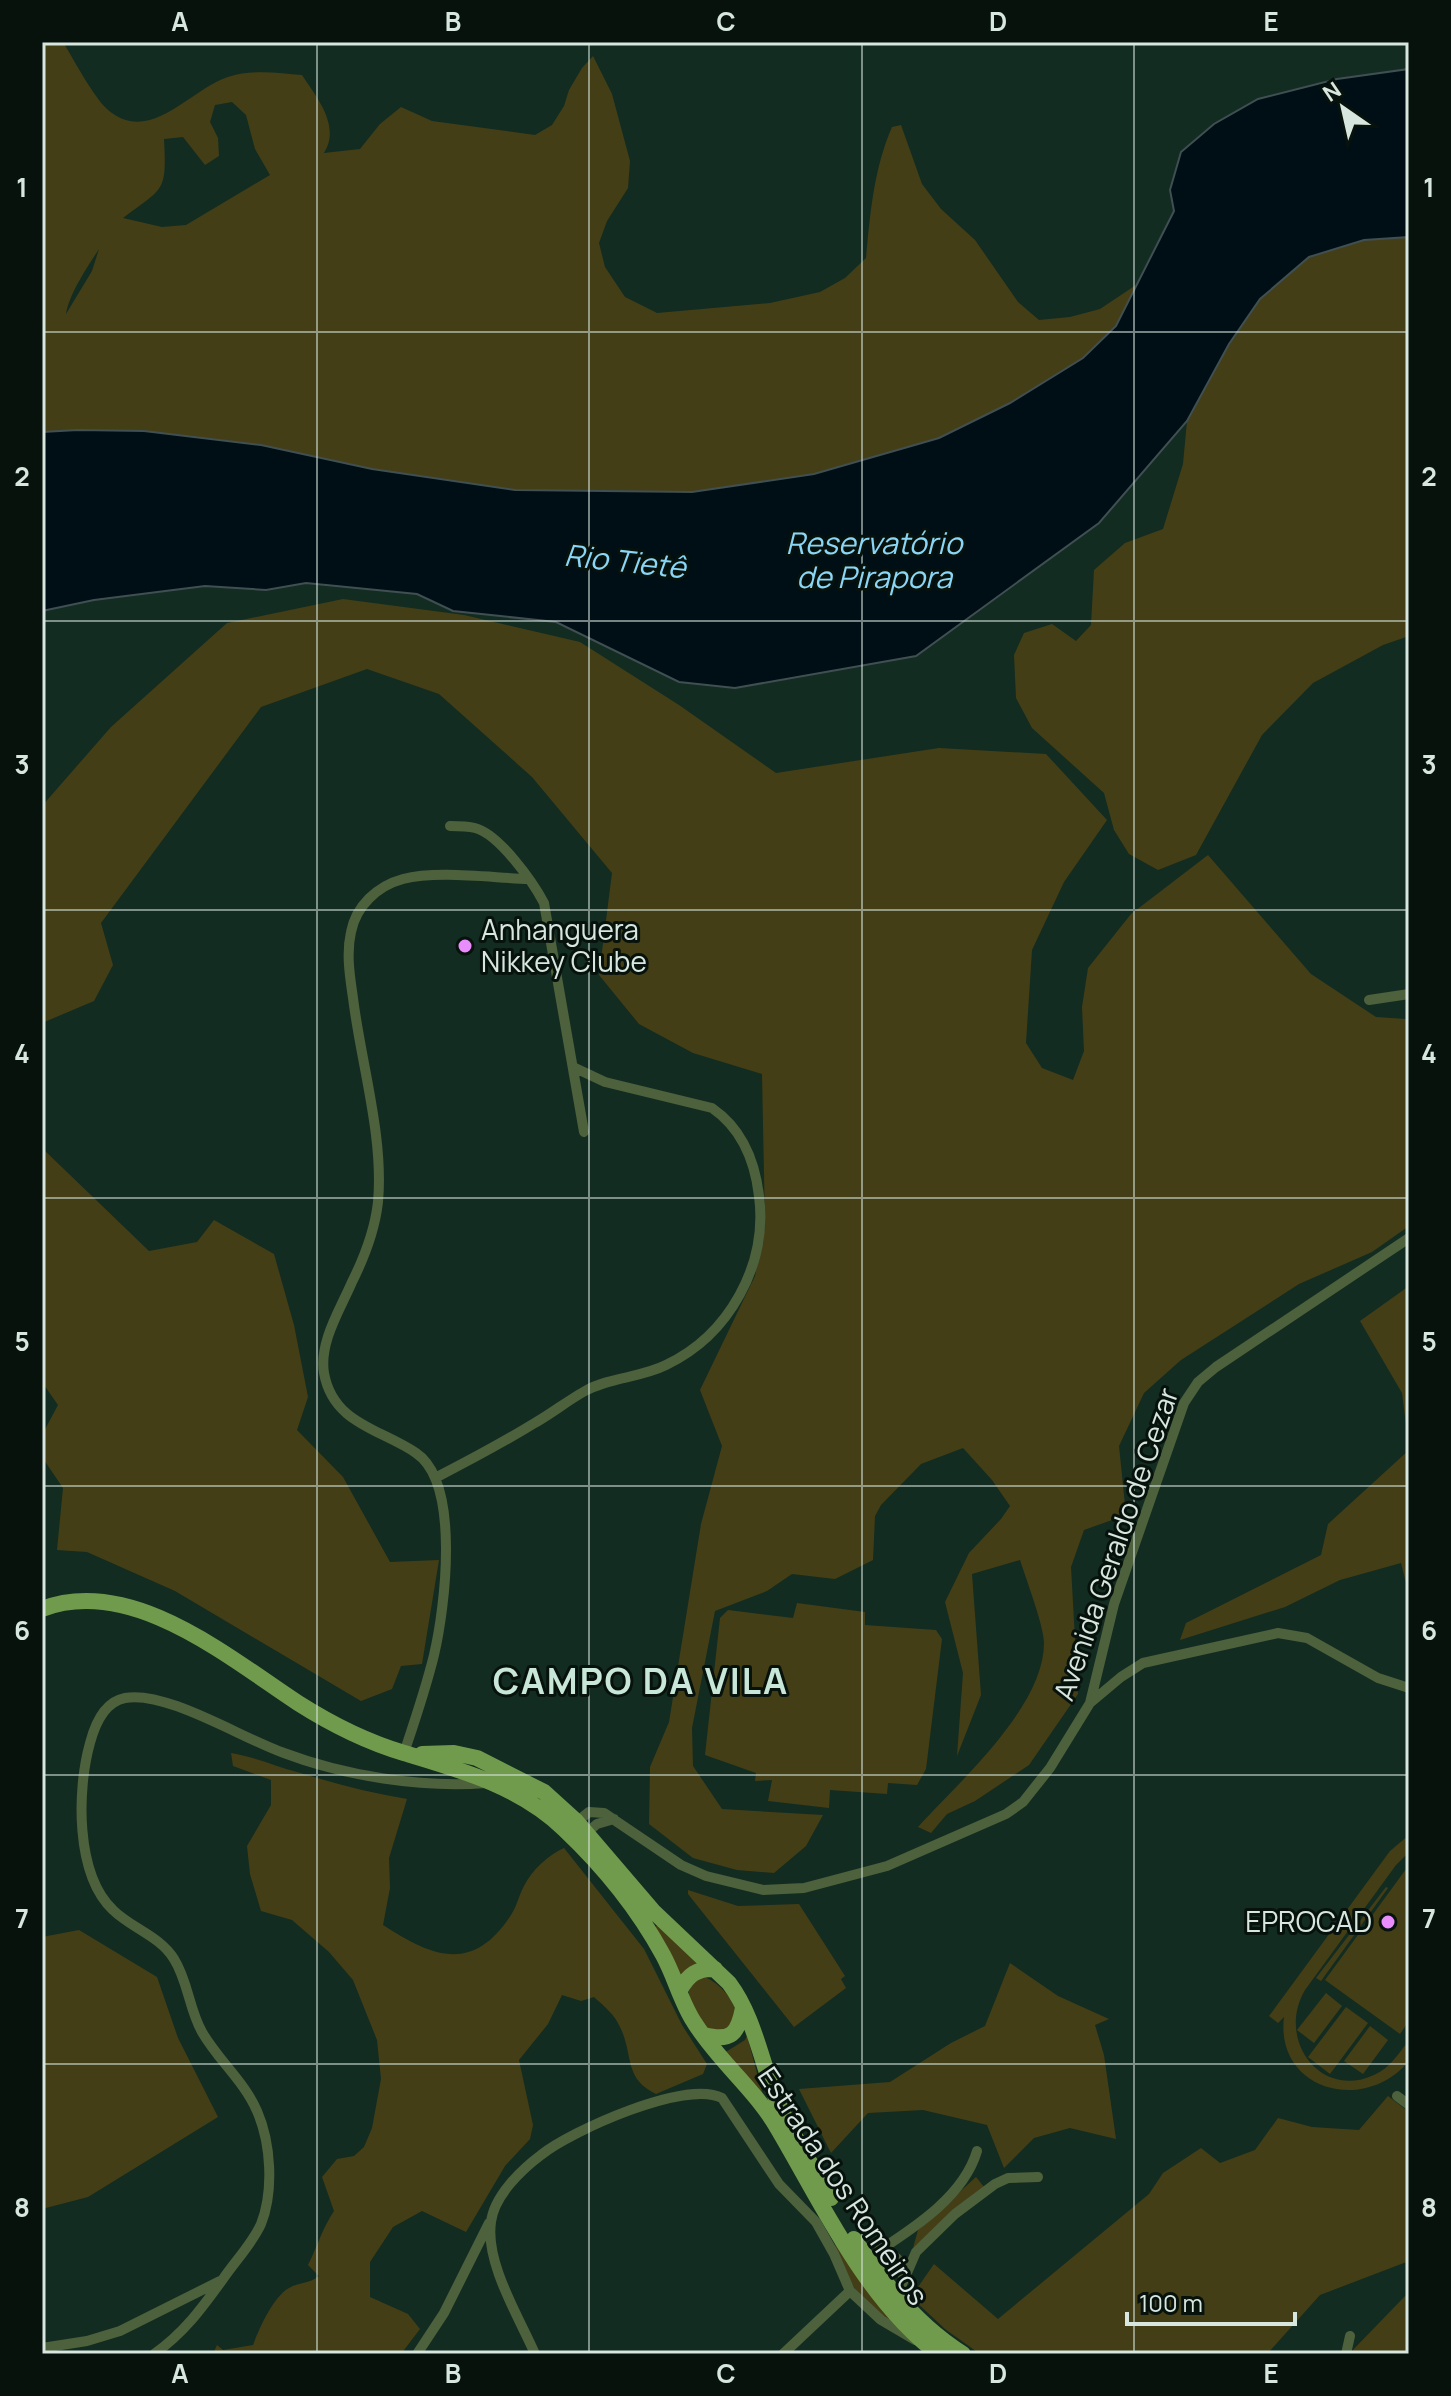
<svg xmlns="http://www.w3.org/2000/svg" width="1451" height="2396" font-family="Manrope,sans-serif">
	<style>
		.green { fill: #443e16; fill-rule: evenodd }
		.water { fill: #000e16; stroke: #404f52; stroke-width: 2 }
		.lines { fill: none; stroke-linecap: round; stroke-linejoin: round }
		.street { stroke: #4d613c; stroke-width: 10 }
		.primary { stroke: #719b4c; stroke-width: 16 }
		.grid { fill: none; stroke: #d7e6de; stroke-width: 2; stroke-opacity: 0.55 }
		.poi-dot { fill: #e98dfd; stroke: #07120d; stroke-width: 3 }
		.labels { text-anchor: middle; stroke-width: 6; stroke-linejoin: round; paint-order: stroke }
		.poi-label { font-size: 28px; fill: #d7e6de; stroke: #07120d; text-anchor: start }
		.street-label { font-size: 28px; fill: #d7e6de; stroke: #07120d }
		.water-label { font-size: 30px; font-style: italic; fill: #8ad6f6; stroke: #07120d }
		.district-label { font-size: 36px; font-weight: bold; letter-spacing: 2px; fill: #c9e7d8; stroke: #07120d }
		.neatline { fill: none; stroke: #d7e6de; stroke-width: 3 }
		.grid-label { font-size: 26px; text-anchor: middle; font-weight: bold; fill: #d7e6de }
	</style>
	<rect width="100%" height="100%" fill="#132c21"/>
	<path class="green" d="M42,42H63C74,60 93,96 107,109C149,147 190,89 228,77C251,69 279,73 302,75C317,98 341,126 324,153L360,149L380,124L401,107L432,121L535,135L552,125L564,106L569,90L582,68L593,56L612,94L630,161L628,188L607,221L599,243L605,267L625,297L657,313L770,303L820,292L845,278L866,258C870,214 874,168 892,127L901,125L922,184L941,209L975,240L1018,302L1039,320L1070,317L1100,309L1139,283L1116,326L1083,358L1010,403L939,438L814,474L692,492L515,490L372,469L261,445L144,431L78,430L42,432ZM232,102L246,115L255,149L270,175L186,225L162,227L123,218C163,187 167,194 164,139L183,137L205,165L219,156L218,138L210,122L215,105ZM99,249L92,271L66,314C69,294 88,266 99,249Z
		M1409,237V636L1383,645L1313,683L1262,735L1196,855L1158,870L1129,854L1114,830L1104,793L1032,728L1016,698L1014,655L1024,633L1052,624L1076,641L1091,625L1094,570L1125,543L1163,529L1183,464L1187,421L1229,344L1260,298L1309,257L1364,240Z
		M343,599L464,615L580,642L679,705L776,773L939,748L1046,754L1107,820L1064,882L1032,950L1026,1043L1042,1068L1073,1080L1084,1051L1082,1007L1088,968L1131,914L1208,855L1311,974L1376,1017L1406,1019L1409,1014V1226L1372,1252L1299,1284L1181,1360L1144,1393L1119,1446L1126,1515L1084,1530L1071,1567L1078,1694L1029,1765L975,1801L947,1814L931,1833L918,1827C960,1781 1044,1707 1044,1643C1044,1626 1026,1579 1020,1560L972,1574L981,1695L957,1756L963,1673L945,1602L969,1553L1001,1519L1010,1506L992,1480L963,1448L921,1464L881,1505L875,1516L873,1560L835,1579L792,1574L767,1591L715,1611L692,1728L693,1766L722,1809L823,1815L806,1846L774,1873L737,1870L693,1858L649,1824L650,1767L669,1722L701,1524L722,1446L700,1390L755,1276L765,1225L762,1074L693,1053L639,1024L599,975L612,873L532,777L439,694L367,669L261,707L101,923L113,965L94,1001L42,1023V806L111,727L227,623Z
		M42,1148L149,1251L197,1242L214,1220L274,1254L294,1325L308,1397L297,1430L343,1477L390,1562L439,1560L422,1664L401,1666L392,1689L361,1701L175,1591L87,1552L57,1550L63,1488L42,1457V1435L58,1405L42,1382Z
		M1409,1286V1448L1402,1393L1360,1321Z
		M1409,1450V1595L1401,1563L1340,1580L1285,1607L1180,1640L1186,1623L1321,1555L1328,1524Z
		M797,1603L865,1612V1625L936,1630L942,1639L926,1769L917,1785L888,1783L887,1794L830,1790L829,1808L768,1801L772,1780L755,1781L756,1773L705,1755L720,1618L728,1610L793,1618Z
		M231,1753C255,1757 275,1766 297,1772C333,1783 370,1793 407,1799L389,1858L390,1888L383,1925C432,1957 473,1974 511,1915C517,1906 519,1895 524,1886C532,1870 548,1855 564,1848L644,1949L682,2025L707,2064L703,2074L656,2094C623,2078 634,2055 620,2027C615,2015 604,2006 594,1997L581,2001L562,1995L548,2024L519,2060L533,2125L530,2139L505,2166L466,2232L422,2211L393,2227L370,2262V2297L408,2314L420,2329L401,2354H213L217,2345L223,2350L253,2345C259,2329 273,2297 289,2288C299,2282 309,2284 319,2276L308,2265C317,2247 323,2227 334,2211L322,2177L337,2159L354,2156L364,2147L372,2128L381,2079L377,2040L353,1980L329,1952L292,1920L261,1911L250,1874L247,1846L271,1805V1780L233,1766Z
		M1409,1835V1852L1396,1865L1305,1990C1276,2039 1320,2100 1374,2075C1390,2068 1399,2053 1409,2040V2061C1364,2115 1275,2090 1284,2017L1278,2023L1269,2016L1390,1851Z
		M1409,1865V2021L1400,2034L1325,1980Z
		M1386,1887L1388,1888L1321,1981L1316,1978Z
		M688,1890L738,1906L799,1904L845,1976L841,1979L846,1988L794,2027L688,1894Z
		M658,1925L703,1962L680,1981L655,1927Z
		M79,1930L157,1977L178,2038L218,2117L88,2197L42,2209V1937Z
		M1010,1963L1058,1996L1109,2019L1095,2025L1104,2055L1116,2139L1070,2128L1034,2138L1004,2168L987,2125L923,2110L868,2113L831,2153L799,2089L890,2082L951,2043L985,2026Z
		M702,1976C716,1980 737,2000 737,2017C737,2018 733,2029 733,2030H706C693,2009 676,1994 702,1976Z
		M1326,1993L1342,2006L1314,2043L1297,2030Z
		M1346,2007L1368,2023L1330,2074L1308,2057Z
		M1370,2026L1388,2040L1363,2074L1344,2061Z
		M747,2036L764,2099L724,2053L745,2040Z
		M1388,2096L1409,2112V2261L1320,2295L1267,2354H980L945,2329L911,2297L934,2264L998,2319L1149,2194L1163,2173L1201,2148L1220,2163L1255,2150L1278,2118L1312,2127L1359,2130Z
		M976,2177L984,2187L913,2248L918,2230Z
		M833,2233L898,2325C892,2322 885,2320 880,2317C858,2301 835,2259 833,2233Z
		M1409,2292V2349L1403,2354H1349Z"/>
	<path class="water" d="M1409,69V237L1364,240L1309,257L1260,299L1229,344L1187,421L1099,523L916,656L735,688L679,682L556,622L453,611L417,594L306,583L266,590L205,586L94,600L42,611V432L78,430L144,431L261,445L372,469L515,490L692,492L814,474L939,438L1010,403L1083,358L1116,326L1174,211L1170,190L1181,152L1214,124L1258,99L1337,79Z"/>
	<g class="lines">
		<path class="street" d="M450,826C458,826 467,826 475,828C499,834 533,882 544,903L584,1132
			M1369,1000L1409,994
			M437,1477C470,1460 502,1443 533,1424C551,1414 567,1401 585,1391C610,1377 640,1378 666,1365C729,1335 768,1265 759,1196C755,1161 741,1128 712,1108L605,1082L573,1067
			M1090,1703L1121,1677L1143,1663L1278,1633L1307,1638L1378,1678L1409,1688
			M404,1753C415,1720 426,1688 434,1655C445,1608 461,1483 416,1453C381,1429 333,1424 324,1373C319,1342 340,1310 352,1282C364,1258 375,1229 378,1202C384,1137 361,1063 353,998C350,977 346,954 351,932C356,906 377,886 403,879C437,870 493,878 529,879
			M573,1825L589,1812L604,1813L681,1865L706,1876L763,1890L804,1888L887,1866L1006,1814L1023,1802L1050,1768L1090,1703L1114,1604L1184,1403L1198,1382L1216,1367L1409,1238
			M584,1835L597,1824L614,1819
			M1397,2096L1409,2105
			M879,2250C893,2252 904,2261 903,2276
			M880,2250C917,2226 964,2195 977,2151
			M897,2296L916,2252L955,2214L995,2184L1008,2178L1038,2177
			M42,2348L87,2341L120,2331L220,2281
			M154,2354C184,2333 202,2308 223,2279C235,2261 252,2244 261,2224C274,2191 271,2143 257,2111C244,2081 218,2060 202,2032C189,2009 188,1981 174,1959C160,1936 131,1928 113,1910C75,1874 77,1789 90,1743C95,1724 104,1702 125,1698C166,1690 243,1739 284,1753C345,1776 421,1788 486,1783
			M417,2354L444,2313L489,2223
			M535,2354C519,2317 485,2263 491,2222C494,2196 521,2170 541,2155C571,2131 686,2079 722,2098L779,2184L816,2222L834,2254L850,2291L881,2320L915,2340
			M783,2354L850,2291
			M1346,2354L1350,2336"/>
		<path class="primary" d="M42,1609C131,1575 228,1657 298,1703C331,1724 367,1742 404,1753C461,1770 521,1787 564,1829C602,1865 638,1909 663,1955C675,1977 681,2002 694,2022C718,2061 756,2090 778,2129C824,2207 865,2298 938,2354
			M422,1754L454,1753L477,1758L544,1792L576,1821L653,1911L729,1983C753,2015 760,2056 774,2093C789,2130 811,2164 831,2198
			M680,1990C688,1975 697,1968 715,1969
			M704,2035C731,2042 738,2034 743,2008
			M854,2239C883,2283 918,2326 963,2354"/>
	</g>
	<path class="grid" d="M317,42V2354M589,42V2354M862,42V2354M1134,42V2354M42,332H1409M42,621H1409M42,910H1409M42,1198H1409M42,1486H1409M42,1775H1409M42,2064H1409"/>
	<g class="poi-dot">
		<circle cx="465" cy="946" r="8"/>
		<circle cx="1388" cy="1922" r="8"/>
	</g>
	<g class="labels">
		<g class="poi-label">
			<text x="481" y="940">Anhanguera<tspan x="481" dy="32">Nikkey Clube</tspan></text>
			<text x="1372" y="1932" text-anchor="end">EPROCAD</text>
		</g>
		<g class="street-label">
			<text transform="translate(1116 1544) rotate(-71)" y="10">Avenida Geraldo de Cezar</text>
			<text transform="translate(843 2186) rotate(56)" y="10">Estrada dos Romeiros</text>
		</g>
		<g class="water-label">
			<text x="874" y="554">Reservatório<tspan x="874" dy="34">de Pirapora</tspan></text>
			<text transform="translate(625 562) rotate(6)" y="10">Rio Tietê</text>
		</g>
		<g class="district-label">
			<text x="641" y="1694">CAMPO DA VILA</text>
		</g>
	</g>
	<rect width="1451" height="2396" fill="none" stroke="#07120d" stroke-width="88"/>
	<g transform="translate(1343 108) rotate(326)" stroke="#07120d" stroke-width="6" paint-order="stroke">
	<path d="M0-6L14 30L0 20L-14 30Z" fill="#d7e6de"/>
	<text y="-12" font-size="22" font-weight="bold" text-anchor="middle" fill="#d7e6de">N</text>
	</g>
	<path d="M1127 2312v12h168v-12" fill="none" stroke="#d7e6de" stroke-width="4"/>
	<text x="1139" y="2312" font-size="24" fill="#d7e6de" stroke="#07120d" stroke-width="6" paint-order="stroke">100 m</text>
	<rect x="44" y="44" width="1363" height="2308" class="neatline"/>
	<g class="grid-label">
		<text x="180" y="31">A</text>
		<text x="453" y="31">B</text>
		<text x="726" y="31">C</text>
		<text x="998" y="31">D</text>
		<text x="1271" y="31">E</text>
		<text x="22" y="197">1</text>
		<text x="1429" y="197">1</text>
		<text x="22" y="486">2</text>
		<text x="1429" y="486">2</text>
		<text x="22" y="774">3</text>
		<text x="1429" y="774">3</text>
		<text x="22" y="1063">4</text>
		<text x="1429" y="1063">4</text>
		<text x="22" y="1351">5</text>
		<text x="1429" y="1351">5</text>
		<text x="22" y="1640">6</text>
		<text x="1429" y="1640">6</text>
		<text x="22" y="1928">7</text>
		<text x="1429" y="1928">7</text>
		<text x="22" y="2217">8</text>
		<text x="1429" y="2217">8</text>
		<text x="180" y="2383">A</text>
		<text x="453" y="2383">B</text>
		<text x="726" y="2383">C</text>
		<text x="998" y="2383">D</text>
		<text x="1271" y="2383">E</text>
	</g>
</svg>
